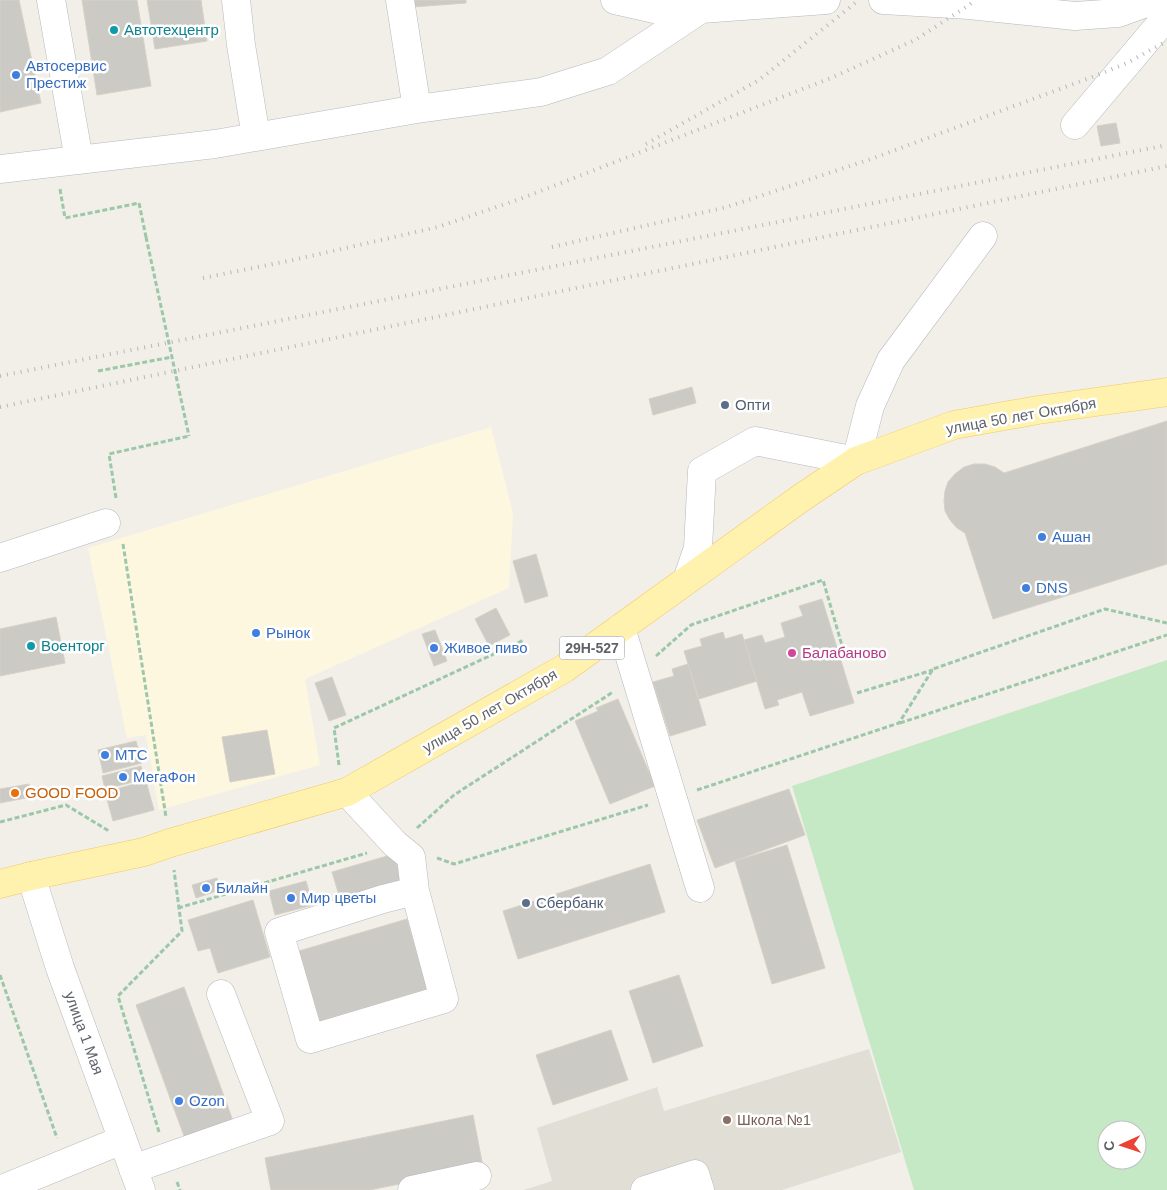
<svg xmlns="http://www.w3.org/2000/svg" width="1167" height="1190" font-family="Arial,sans-serif">
	<style>
		.commercial { fill: #fef7e0 }
		.education { fill: #e1ded6 }
		.green { fill: #c5e8c5; fill-rule: evenodd }
		.building { fill: #cccac5; stroke: #d6d1c6 }
		.lines { fill: none; stroke-linecap: round; stroke-linejoin: round }
		.minor-casing { stroke: #b5b8bc; stroke-width: 29 }
		.major-casing { stroke: #f2c960; stroke-width: 29 }
		.path { stroke: #9cc7a9; stroke-width: 3; stroke-dasharray: 5 2.5; stroke-linecap: butt }
		.minor { stroke: #fff; stroke-width: 28 }
		.major { stroke: #fff2af; stroke-width: 28 }
		.rail { stroke: #b6b7b8; stroke-width: 4; stroke-dasharray: 1 6; stroke-linecap: butt }
		.path-bridge { stroke: #9cc7a9; stroke-width: 3; stroke-dasharray: 5 2.5; stroke-linecap: butt }
		.culture-dot { fill: #0f9aa8; stroke: #fff; stroke-width: 2 }
		.shop-dot { fill: #3f7fe0; stroke: #fff; stroke-width: 2 }
		.service-dot { fill: #5c6f8a; stroke: #fff; stroke-width: 2 }
		.hotel-dot { fill: #d1479c; stroke: #fff; stroke-width: 2 }
		.food-dot { fill: #e8710a; stroke: #fff; stroke-width: 2 }
		.education-dot { fill: #8d6e63; stroke: #fff; stroke-width: 2 }
		.labels { text-anchor: middle; stroke-width: 5; stroke-linejoin: round; paint-order: stroke }
		.shield { fill: #fff; stroke: #8f9295; stroke-width: 1 }
		.shield-label { font-size: 14px; font-weight: bold; fill: #5f6368 }
		.culture-label { font-size: 15px; fill: #0d838f; stroke: #fff; text-anchor: start }
		.shop-label { font-size: 15px; fill: #366cbe; stroke: #fff; text-anchor: start }
		.service-label { font-size: 15px; fill: #4e5e75; stroke: #fff; text-anchor: start }
		.street-label { font-size: 15px; fill: #5f6368; stroke: #fff }
		.hotel-label { font-size: 15px; fill: #b23c85; stroke: #fff; text-anchor: start }
		.food-label { font-size: 15px; fill: #c56008; stroke: #fff; text-anchor: start }
		.education-label { font-size: 15px; fill: #785e54; stroke: #fff; text-anchor: start }
	</style>
	<rect width="100%" height="100%" fill="#f1efe8"/>
	<path class="commercial" d="M491,427L513,513L509,588L305,679L320,765L159,810L146,735L127,738L88,548Z"/>
	<path class="education" d="M869,1049L901,1152L782,1190H524L552,1181L537,1128L657,1087L664,1111Z"/>
	<path class="green" d="M1167,660V1190H914L792,786ZM1107,1130H1137V1160H1107Z"/>
	<path class="building" d="M0,0H19L41,103L0,112Z
		M82,0H137L151,86L97,95Z
		M147,0H201L207,41L155,49Z
		M413,0H466V3L413,7Z
		M1116,123L1120,143L1101,146L1097,126Z
		M692,387L696,403L653,415L649,399Z
		M1167,421V564L993,619L965,533L957,528L950,520L945,511L944,501L945,491L948,482L955,474L964,467L974,464H985L995,467L1004,473Z
		M536,554L548,596L525,603L513,561Z
		M822,599L854,703L810,716L802,692L777,700L779,705L765,709L744,640L762,635L765,643L785,637L781,623L803,616L799,606Z
		M496,608L510,635L489,646L475,619Z
		M56,617L65,663L0,676V629Z
		M435,630L447,661L434,666L422,634Z
		M723,632L725,639L742,634L757,681L699,699L684,651L702,646L700,639Z
		M688,664L706,725L670,736L653,682L674,676L672,669Z
		M332,677L346,715L329,721L315,683Z
		M618,699L655,786L610,804L575,721L598,711L596,708Z
		M267,730L275,774L230,782L222,737Z
		M136,741L142,763L103,773L98,750Z
		M141,766L145,779L105,789L102,776Z
		M146,781L154,810L113,821L105,792Z
		M29,784L31,797L0,803V789Z
		M789,789L805,835L715,868L697,820Z
		M787,845L825,968L772,984L735,861Z
		M394,854L402,884L341,902L332,872Z
		M650,864L665,912L518,959L503,911Z
		M217,878L220,890L196,898L192,885Z
		M306,881L313,905L275,915L269,891Z
		M253,900L270,957L218,973L210,948L198,951L188,920Z
		M407,919L427,989L320,1021L299,951Z
		M679,975L703,1046L653,1063L629,991Z
		M184,987L236,1129L188,1147L136,1005Z
		M611,1030L628,1080L553,1105L536,1055Z
		M473,1115L483,1167L370,1190H271L265,1158Z"/>
	<g class="lines">
		<defs>
			<path id="minor" d="M51,0L79,160
				M236,0L241,45L256,137
				M400,0L417,109
				M615,0L659,10L701,9L826,0
				M883,0L969,5L1075,16L1118,13L1154,0
				M1075,125L1167,16
				M0,169L215,144L417,109L541,92L608,71L701,9L706,0
				M0,558L106,523
				M687,580L698,548L702,471L755,441L856,461L870,406L891,360L983,236
				M621,628L700,888
				M347,792L395,844L411,857L415,891
				M31,876L60,968L141,1190
				M415,891L444,999L310,1039L279,932L383,899Z
				M133,1169L270,1121L221,994
				M0,1190L122,1140
				M412,1190L477,1176
				M645,1190L695,1174L700,1190"/>
			<path id="major" d="M0,884L31,876L144,852L170,843L347,792L565,668L801,498L856,461L954,425L1038,410L1167,392"/>
		</defs>
		<use href="#minor" class="minor-casing"/>
		<use href="#major" class="major-casing"/>
		<path class="path" d="M60,189L65,218L139,203L146,237
			M98,371L172,357
			M116,498L109,454L189,436
			M123,544L166,817
			M656,656L691,625L823,580L843,649
			M857,693L933,670
			M900,723L1167,635
			M339,765L334,728L524,640
			M697,790L899,723L933,669L1105,609L1167,623
			M0,822L66,805L109,831
			M417,828L454,795L613,692
			M437,858L454,864L648,805
			M178,908L367,853
			M0,975L57,1138
			M159,1132L118,996L182,931L174,870
			M177,1182L180,1190"/>
		<use href="#minor" class="minor"/>
		<use href="#major" class="major"/>
		<path class="rail" d="M646,144L759,80L859,0
			M552,247L727,207L871,159L1095,76L1127,63L1167,41
			M203,278L293,260L438,227L520,199L831,78L915,40L969,5L975,0
			M0,376L1167,145
			M0,407L1167,166"/>
		<path class="path-bridge" d="M146,237L189,436"/>
	</g>
	<g class="culture-dot">
		<circle cx="114" cy="30" r="5"/>
		<circle cx="31" cy="646" r="5"/>
	</g>
	<g class="shop-dot">
		<circle cx="16" cy="75" r="5"/>
		<circle cx="1042" cy="537" r="5"/>
		<circle cx="1026" cy="588" r="5"/>
		<circle cx="256" cy="633" r="5"/>
		<circle cx="434" cy="648" r="5"/>
		<circle cx="105" cy="755" r="5"/>
		<circle cx="123" cy="777" r="5"/>
		<circle cx="206" cy="888" r="5"/>
		<circle cx="291" cy="898" r="5"/>
		<circle cx="179" cy="1101" r="5"/>
	</g>
	<g class="service-dot">
		<circle cx="725" cy="405" r="5"/>
		<circle cx="526" cy="903" r="5"/>
	</g>
	<circle class="hotel-dot" cx="792" cy="653" r="5"/>
	<circle class="food-dot" cx="15" cy="793" r="5"/>
	<circle class="education-dot" cx="727" cy="1120" r="5"/>
	<g class="labels">
		<rect class="shield" x="559.5" y="636.5" width="65" height="23" rx="4"/>
		<g class="shield-label">
			<text x="592" y="653">29Н-527</text>
		</g>
		<g class="culture-label">
			<text x="124" y="35">Автотехцентр</text>
			<text x="41" y="651">Военторг</text>
		</g>
		<g class="shop-label">
			<text x="26" y="71">Автосервис<tspan x="26" dy="17">Престиж</tspan></text>
			<text x="1052" y="542">Ашан</text>
			<text x="1036" y="593">DNS</text>
			<text x="266" y="638">Рынок</text>
			<text x="444" y="653">Живое пиво</text>
			<text x="115" y="760">МТС</text>
			<text x="133" y="782">МегаФон</text>
			<text x="216" y="893">Билайн</text>
			<text x="301" y="903">Мир цветы</text>
			<text x="189" y="1106">Ozon</text>
		</g>
		<g class="service-label">
			<text x="735" y="410">Опти</text>
			<text x="536" y="908">Сбербанк</text>
		</g>
		<g class="street-label">
			<text transform="translate(1021 416) rotate(-10)" y="5">улица 50 лет Октября</text>
			<text transform="translate(490 711) rotate(-30)" y="5">улица 50 лет Октября</text>
			<text transform="translate(84 1033) rotate(70)" y="5">улица 1 Мая</text>
		</g>
		<g class="hotel-label">
			<text x="802" y="658">Балабаново</text>
		</g>
		<g class="food-label">
			<text x="25" y="798">GOOD FOOD</text>
		</g>
		<g class="education-label">
			<text x="737" y="1125">Школа №1</text>
		</g>
	</g>
	<g transform="translate(1122 1145) rotate(267)"><circle r="24" fill="#ffffff" stroke="#bfc1c3"/>
	<path d="M0-4L9 19L0 12L-9 19Z" fill="#ea4335"/>
	<text y="-8" font-size="14" font-weight="bold" text-anchor="middle" fill="#5f6368">С</text>
	</g>
</svg>
